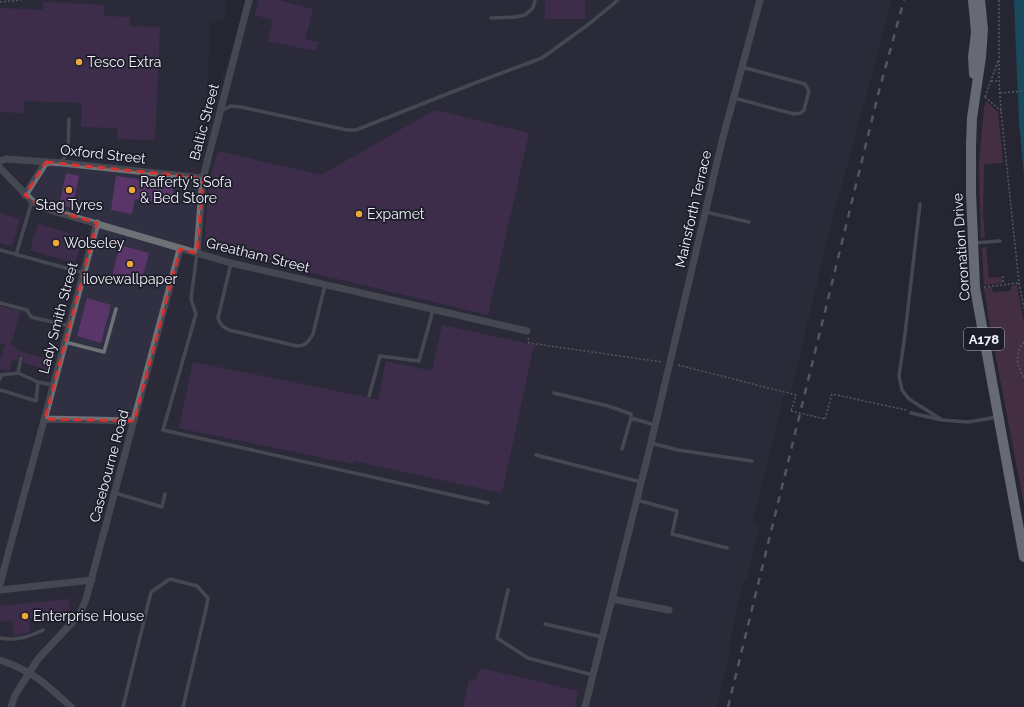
<svg xmlns="http://www.w3.org/2000/svg" width="1024" height="707" font-family="Raleway,sans-serif">
	<style>
		.built { fill: #303042 }
		.green { fill: #693b55 }
		.water { fill: #0d718f }
		.building { fill: #5a3569 }
		.lines { fill: none; stroke-linecap: round; stroke-linejoin: round }
		.path { stroke: #92929c; stroke-width: 1.5; stroke-dasharray: 2 2; stroke-linecap: butt }
		.lane { stroke: #6d7277; stroke-width: 3.5 }
		.street { stroke: #6d7277; stroke-width: 7 }
		.primary { stroke: #b3bbc7; stroke-width: 10 }
		.rail { stroke: #8e8e98; stroke-width: 2.5; stroke-dasharray: 7 7; stroke-linecap: butt }
		.path-bridge { stroke: #92929c; stroke-width: 1.5; stroke-dasharray: 2 2; stroke-linecap: butt }
		.marked { fill: none; stroke: #d73232; stroke-width: 3; stroke-dasharray: 8 5; stroke-linejoin: round }
		.poi-dot { fill: #eca93a; stroke: #1d1d29; stroke-width: 1.5 }
		.labels { text-anchor: middle; stroke-width: 3.5; stroke-linejoin: round; paint-order: stroke }
		.shield { fill: #1d1d29; stroke: #b2b2bb; stroke-width: 1 }
		.shield-label { font-size: 13px; font-weight: bold; fill: #f2f2fa }
		.poi-label { font-size: 14px; fill: #f2f2fa; stroke: #1d1d29; text-anchor: start }
		.street-label { font-size: 14px; fill: #f2f2fa; stroke: #1d1d29 }
	</style>
	<rect width="100%" height="100%" fill="#272733"/>
	<path class="built" d="M0,0H225V19L210,23L206,123L199,147L249,0H892L831,225L791,392L785,391L753,522L760,525L747,579L744,578L729,646L731,647L717,707H0Z"/>
	<path class="green" d="M986,101L998,112L1003,163L984,164L983,215L985,237L981,238L979,165L984,108Z
		M984,247H986L989,278L1001,277L1002,283L984,285L982,248Z
		M1017,285L1024,324V505L988,315L984,288L992,287L993,292L1011,291V286Z"/>
	<path class="water" d="M1014,0H1024V176L1019,122Z"/>
	<path class="building" d="M259,0H278L313,9L305,39L318,42L316,51L268,41L273,20L255,15Z
		M545,0H585V19H545Z
		M43,2L105,5L104,16L130,17V26L160,27L155,140L117,139L118,128L81,127L82,103L24,101V113L0,112V8L43,10Z
		M435,110L529,133L488,315L204,247L209,181L218,151L321,175Z
		M66,173L79,176L72,208L59,205Z
		M116,176L174,184L172,204L135,199L132,214L111,210Z
		M0,213L20,219L12,246L0,243Z
		M38,224L83,237L75,263L30,250Z
		M120,245L149,253L141,283L112,276Z
		M87,298L111,305L101,343L77,336Z
		M0,306L20,311L11,345L16,347L15,350L51,360L48,370L23,363L24,357L21,355L18,356L17,361L12,360L9,371L0,369V361L5,344L0,343Z
		M442,325L534,345L502,493L354,461L353,464L179,428L193,362L366,397L369,399L371,398L378,400L386,361L432,371Z
		M69,599L70,614L29,618L30,632L27,633L14,636L12,620L0,622V606Z
		M480,668L578,691L575,707H463L469,680L476,681Z"/>
	<g class="lines">
		<path class="path" d="M999,0V81L1001,111L1019,283L1024,308
			M0,2L21,0
			M991,81H999
			M1000,93L1024,91
			M985,97L1001,111
			M985,97L998,61
			M1003,276V284
			M984,287L1019,283
			M528,338L529,343L662,362
			M1024,342C1015,354 1016,365 1024,377
			M678,365L796,395L791,411
			M825,419L832,394L906,410"/>
		<path class="lane" d="M491,18L515,17L525,15L533,8L535,0
			M734,98L794,114L801,113L804,110L809,91L805,84L742,67
			M221,111L231,106L241,107L347,130H356L475,83L542,58L589,24L618,0
			M62,163L68,148L69,119
			M920,204L905,334L899,376L902,390L909,399L942,420
			M706,212L749,222
			M974,243L1000,241
			M0,250L84,273
			M197,253L191,299L196,314L163,430L488,503
			M16,255L32,201
			M231,263L218,318C220,325 223,327 229,330L297,346C306,346 309,341 313,334L325,285
			M0,303L27,310L31,317L70,326
			M65,342L104,352L116,309
			M18,373L38,382
			M0,379L1,375L18,373L21,358
			M0,390L36,401L38,382L53,385
			M554,393L608,406L631,414V418
			M369,396L380,356L419,361L433,310
			M911,413L942,420L968,422L997,417
			M651,443L678,450L752,461
			M622,449L631,418L655,425
			M536,455L641,482
			M115,493L162,507L165,494
			M637,500L677,511L672,534L727,548
			M508,590L497,638L528,658L593,675
			M545,624L602,637
			M0,638C16,641 29,637 43,630
			M123,707L151,592L170,579L197,586L208,598L206,609L183,707"/>
		<path class="street" d="M0,161L6,159L62,163L203,178
			M0,168L32,201L42,207L53,211L231,263L527,331
			M25,195L46,162
			M197,253L203,178L249,0
			M45,419L134,421
			M0,584L97,223
			M0,590L92,580
			M612,599L669,610
			M0,660C33,671 46,684 71,707
			M11,707L15,695L38,659L80,614L86,599L180,249
			M585,707L651,443L722,141L760,0"/>
		<path class="primary" d="M973,0L976,32L973,57L974,74
			M980,0L983,29L981,57L972,118L971,146V193L975,288L1024,557"/>
		<path class="rail" d="M728,707L879,91L904,0"/>
		<path class="path-bridge" d="M791,411L825,419"/>
	</g>
	<path d="M0 0H1024V707H0ZM46,162L203,178L197,253L180,249L134,421L45,419L97,223L42,207L25,195Z" fill="#272733" fill-opacity=".55" fill-rule="evenodd"/>
	<path class="marked" d="M46,162L203,178L197,253L180,249L134,421L45,419L97,223L42,207L25,195Z"/>
	<g class="poi-dot">
		<circle cx="79" cy="62" r="4"/>
		<circle cx="69" cy="190" r="4"/>
		<circle cx="132" cy="190" r="4"/>
		<circle cx="359" cy="214" r="4"/>
		<circle cx="56" cy="243" r="4"/>
		<circle cx="130" cy="264" r="4"/>
		<circle cx="25" cy="616" r="4"/>
	</g>
	<g class="labels">
		<rect class="shield" x="964" y="328" width="40" height="22" rx="3"/>
		<g class="shield-label">
			<text x="984" y="344">A178</text>
		</g>
		<g class="poi-label">
			<text x="87" y="67">Tesco Extra</text>
			<text x="140" y="187">Rafferty's Sofa<tspan x="140" dy="16">&amp; Bed Store</tspan></text>
			<text x="69" y="210" text-anchor="middle">Stag Tyres</text>
			<text x="367" y="219">Expamet</text>
			<text x="64" y="248">Wolseley</text>
			<text x="130" y="284" text-anchor="middle">ilovewallpaper</text>
			<text x="33" y="621">Enterprise House</text>
		</g>
		<g class="street-label">
			<text transform="translate(204 122) rotate(-75)" y="5">Baltic Street</text>
			<text transform="translate(103 154) rotate(6)" y="5">Oxford Street</text>
			<text transform="translate(693 209) rotate(-77)" y="5">Mainsforth Terrace</text>
			<text transform="translate(961 247) rotate(-94)" y="5">Coronation Drive</text>
			<text transform="translate(258 255) rotate(14)" y="5">Greatham Street</text>
			<text transform="translate(58 318) rotate(-75)" y="5">Lady Smith Street</text>
			<text transform="translate(109 466) rotate(-75)" y="5">Casebourne Road</text>
		</g>
	</g>
</svg>
